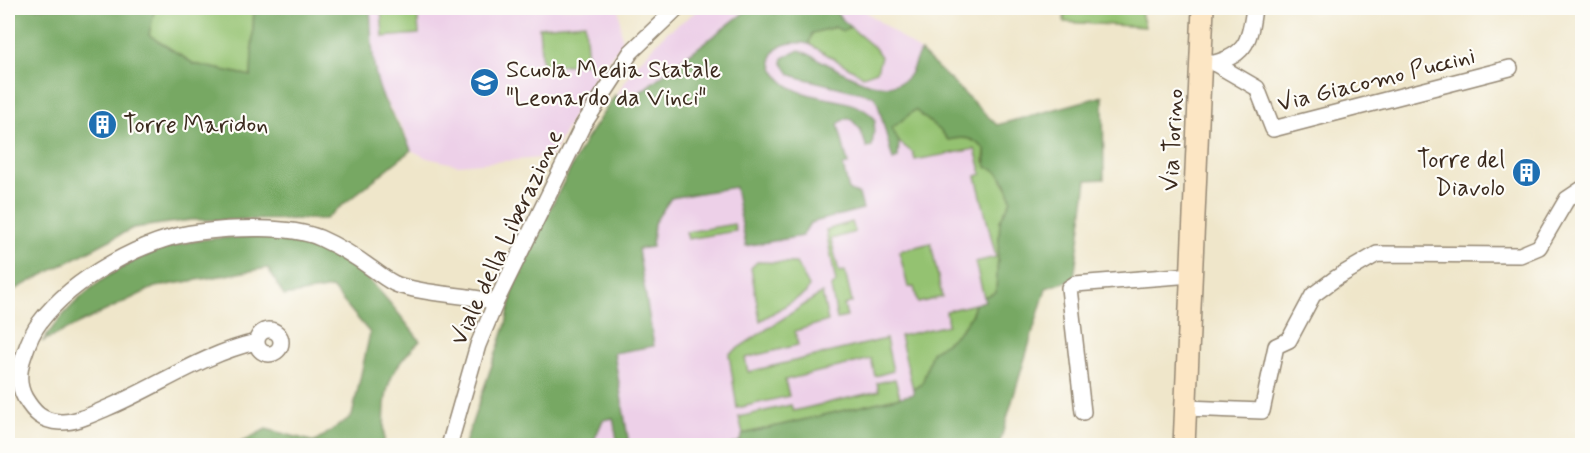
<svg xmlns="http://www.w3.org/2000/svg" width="1590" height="453" font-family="Mynerve,sans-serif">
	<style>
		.built { fill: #edd0e8 }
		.green { fill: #94c271; stroke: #687648; stroke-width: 1.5 }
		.forest { fill: #77a863; stroke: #596940; stroke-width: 1.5 }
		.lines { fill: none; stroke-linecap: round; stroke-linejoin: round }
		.street-casing { stroke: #958874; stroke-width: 18 }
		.secondary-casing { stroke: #958874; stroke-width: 24 }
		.street { stroke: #fff; stroke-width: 15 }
		.secondary { stroke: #fce6c4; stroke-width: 21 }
		.labels { text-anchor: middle; stroke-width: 4.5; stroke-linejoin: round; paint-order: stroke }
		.poi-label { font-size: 24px; fill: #3b2a1e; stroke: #fdfcf7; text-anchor: start }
		.street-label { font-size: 24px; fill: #3b2a1e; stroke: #fdfcf7 }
	</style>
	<rect width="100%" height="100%" fill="#fdfcf7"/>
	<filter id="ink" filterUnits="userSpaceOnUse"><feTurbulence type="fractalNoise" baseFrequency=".0167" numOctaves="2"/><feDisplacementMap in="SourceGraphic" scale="12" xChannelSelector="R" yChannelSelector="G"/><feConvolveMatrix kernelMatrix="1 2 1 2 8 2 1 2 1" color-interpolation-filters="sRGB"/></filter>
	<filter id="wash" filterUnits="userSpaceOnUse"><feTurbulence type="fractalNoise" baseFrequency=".008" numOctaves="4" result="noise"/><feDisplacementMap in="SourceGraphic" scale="24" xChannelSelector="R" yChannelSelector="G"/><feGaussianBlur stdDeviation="1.35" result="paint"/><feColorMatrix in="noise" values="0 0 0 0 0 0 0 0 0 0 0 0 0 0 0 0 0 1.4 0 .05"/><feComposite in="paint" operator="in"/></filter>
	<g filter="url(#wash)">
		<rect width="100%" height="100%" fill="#efe6ca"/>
		<path class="built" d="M370,8H619L622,43L595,76L551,157L458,165L427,158L411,150L405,132L379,89L373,55Z
			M701,8H861L921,52L997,125L1103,96L1104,179L1087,180L1074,279L1046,288L999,445L464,446L506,324L516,275L585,141L637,64L666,33Z"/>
		<path class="green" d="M155,8H254L251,76L194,64L148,35Z
			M381,8H417L419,34L383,37Z
			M1065,8H1140L1145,27L1064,22Z
			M585,23L588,63L542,67L539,27Z
			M836,27L842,31L850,27L875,48L881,57L877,71L863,76L809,44L812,33Z
			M915,110L942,132L948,140C966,136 971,138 985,149L984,162L1001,173V178L1008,189L1011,200L1000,221L996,293L984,297L975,262L996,257L976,176L982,174L975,149L915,160L913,153L899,142L892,128Z
			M852,222L855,232L831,239L839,272L845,271L852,302L844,305L847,317L837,319L831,287L836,283L826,230Z
			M734,224L736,231L688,239L686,232Z
			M931,243L942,297L918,303L914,287H908L899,251Z
			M757,262L796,263L809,286L806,293L760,321L751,268Z
			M822,293L828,321L795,331L798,345L745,358L748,372L886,339L893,371L875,376L871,359L785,380L789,396L737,408L729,354Z
			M975,304C971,325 950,342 932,352L922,385L913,389L900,336L948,325L946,311Z
			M895,379L900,397L743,434L739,417L791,405L793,411L879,391L877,383Z"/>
		<path class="forest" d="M8,8H155L149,35L194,64L251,76L254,8H370C372,34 371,62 379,87C385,109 403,127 411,150L325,219L191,220L133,228L12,291L8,295Z
			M750,8H770L775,13L782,8H831L850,27L842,31L835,27L812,33L809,44C788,39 761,48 776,73C797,107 851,90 875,119L872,147L867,148L860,129L851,119H845L838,124L848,164L843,166L849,191L859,194L863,209L810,223L802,236L746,246L735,187L671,198L654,223L652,247L638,249L654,346L614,353L629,444L618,445L613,418L603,420L592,445L464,446L506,324L516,275L585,141L615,95L623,105Z
			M799,50C827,60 877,102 906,79C915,72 913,58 921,52L997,125L1103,96L1104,179L1087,180L1074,279L1046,288L999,445L728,446L739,442L743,434L914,394L913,389L922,384L932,352C949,342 971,325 975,304L985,301L984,297L996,292L1000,221L1011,200C1007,184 1002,170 986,167L985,149C971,137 965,136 948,140L942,132L915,110L892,128L899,142L898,158L893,160L878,104L874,96L797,77L790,74L782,62L783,58Z
			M269,235C283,238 298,238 311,243C360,260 390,302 420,341C381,377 385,396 384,446L236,445L266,429L315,442L352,416L370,333L332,288L284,296L268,268L155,287L43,341C80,287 134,251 201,240C223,237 247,237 269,235Z"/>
	</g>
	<g filter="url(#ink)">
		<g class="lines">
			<defs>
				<path id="street" d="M1201,63H1214L1257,88L1273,129L1510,68
					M1214,63C1247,55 1250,39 1254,8
					M257 342a12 12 0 1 1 24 0a12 12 0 1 1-24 0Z
					M256,342C203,354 157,387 107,408C93,414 75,423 60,422C42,421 34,413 25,398C17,384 19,369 24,355C28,343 32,332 40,322C72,279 145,238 199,232C233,228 289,225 320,238C338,246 356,257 371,268C380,274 389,282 398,285C429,295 464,294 496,302
					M1186,408L1262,411L1276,346L1289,340L1313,295L1336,278L1377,254L1520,255L1539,247L1567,199L1582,189
					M1083,412L1069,288L1075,284L1192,275
					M449,446L478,345L496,302L583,125L631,52L677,8"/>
				<path id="secondary" d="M1184,446L1203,8"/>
			</defs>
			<use href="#street" class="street-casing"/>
			<use href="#secondary" class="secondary-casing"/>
			<use href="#street" class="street"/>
			<use href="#secondary" class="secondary"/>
		</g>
	</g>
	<defs>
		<symbol id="school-disc" viewBox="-11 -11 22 22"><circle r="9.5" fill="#1f6fb2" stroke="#fdfcf7"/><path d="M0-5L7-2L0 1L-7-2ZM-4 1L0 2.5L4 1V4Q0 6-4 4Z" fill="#fff"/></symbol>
		<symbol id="building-disc" viewBox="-11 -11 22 22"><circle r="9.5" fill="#1f6fb2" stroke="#fdfcf7"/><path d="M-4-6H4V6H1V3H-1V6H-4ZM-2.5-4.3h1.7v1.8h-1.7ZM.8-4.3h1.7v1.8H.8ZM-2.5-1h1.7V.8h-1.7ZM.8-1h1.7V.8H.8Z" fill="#fff"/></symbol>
	</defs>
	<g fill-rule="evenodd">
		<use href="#school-disc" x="468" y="66" width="33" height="33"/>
		<use href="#building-disc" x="86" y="108" width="33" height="33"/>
		<use href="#building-disc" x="1510" y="156" width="33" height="33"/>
	</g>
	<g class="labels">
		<g class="poi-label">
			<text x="506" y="77">Scuola Media Statale<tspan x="506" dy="28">"Leonardo da Vinci"</tspan></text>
			<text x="123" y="132">Torre Maridon</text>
			<text x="1505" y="167" text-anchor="end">Torre del<tspan x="1505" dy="28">Diavolo</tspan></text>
		</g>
		<g class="street-label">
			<text transform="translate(1376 79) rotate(-14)" y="8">Via Giacomo Puccini</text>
			<text transform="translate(1172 140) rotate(-87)" y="8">Via Torino</text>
			<text transform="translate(506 237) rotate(-65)" y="8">Viale della Liberazione</text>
		</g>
	</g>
	<rect width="1590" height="453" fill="none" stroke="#fdfcf7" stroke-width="30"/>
</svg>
